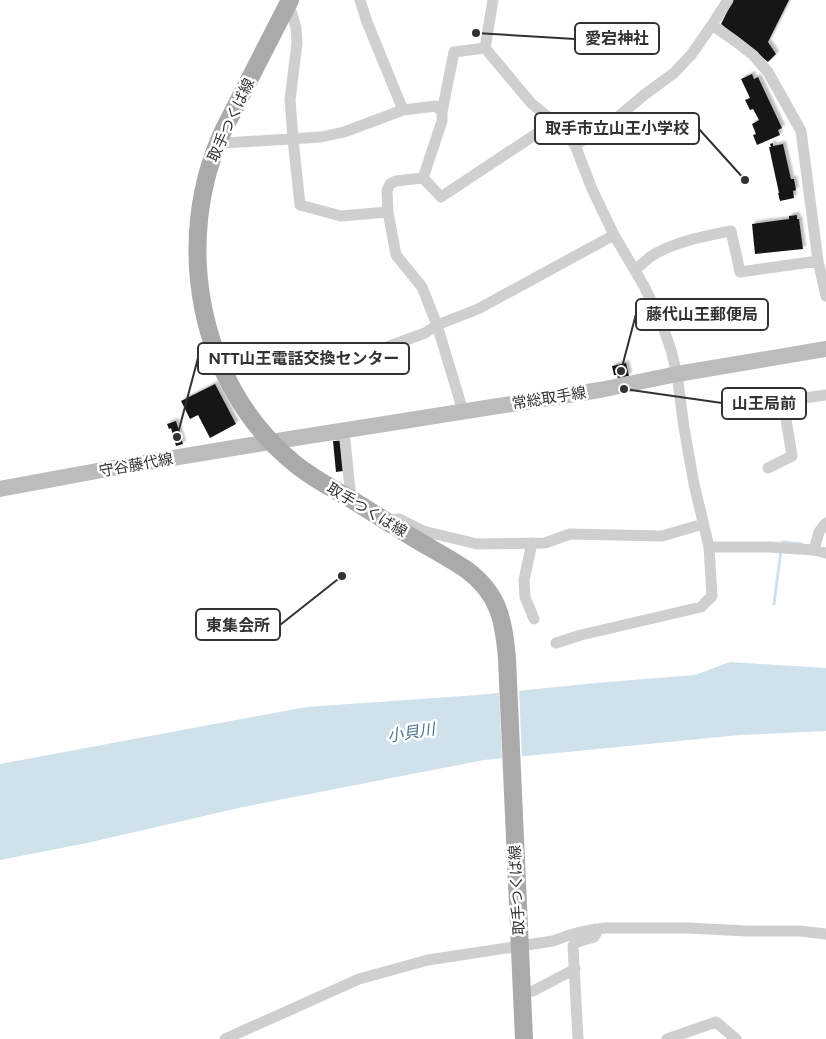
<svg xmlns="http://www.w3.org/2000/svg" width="826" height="1039" font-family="Figtree,'Noto Sans JP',sans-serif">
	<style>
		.water { fill: #cfe1eb }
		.pier { fill: #fff }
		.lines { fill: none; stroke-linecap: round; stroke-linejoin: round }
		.stream { stroke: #cfe1eb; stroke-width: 3 }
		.building { fill: #191919; filter: url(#shadow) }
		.street { stroke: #cfcfcf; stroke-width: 11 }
		.secondary { stroke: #bcbcbc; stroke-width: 16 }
		.primary { stroke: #aaa; stroke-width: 18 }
		.labels { text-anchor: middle; stroke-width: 5; stroke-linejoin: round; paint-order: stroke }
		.street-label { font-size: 15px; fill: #323232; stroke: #fff }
		.water-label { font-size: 16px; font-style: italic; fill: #437590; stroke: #fff }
		.leader { fill: none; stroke: #323232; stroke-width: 2 }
		.callout-dot { fill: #323232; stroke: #fff; stroke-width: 2 }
		.callout { fill: #fff; stroke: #323232; stroke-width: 2 }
		.callout-label { font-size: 16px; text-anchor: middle; font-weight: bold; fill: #323232 }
	</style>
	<defs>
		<filter id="shadow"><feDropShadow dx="3" dy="-3" stdDeviation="1" flood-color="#0004"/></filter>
	</defs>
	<rect width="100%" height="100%" fill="#fff"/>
	<path class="water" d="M730,662L826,668V731L740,735L484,760L243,807L87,843L0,860V764L306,707L478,695L595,683L695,675Z"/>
	<path class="pier" d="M519,688L522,759L502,761L499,691Z"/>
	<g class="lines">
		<path class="stream" d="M774,604L782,542L802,544"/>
	</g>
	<path class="building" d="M733,0H789L768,42L776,54L768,62L721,24Z
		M752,74L754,79L758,77L782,128L778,130L780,135L757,145L753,135L756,134L752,124L759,120L753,109L750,110L745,100L750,98L741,79Z
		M773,143V146L783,144L791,179H794L796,190L793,191L794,198L780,201L778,193H779L769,147H771L770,144Z
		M797,215V219H799L803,249L755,254L752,224L789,219V216Z
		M626,363L629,376L618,378L617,375H614L612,366Z
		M215,384L236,424L210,438L198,415L190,419L181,401Z
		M176,421L183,444L176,446L171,428L169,429L167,424Z
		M333,441H340L343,471L336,472Z"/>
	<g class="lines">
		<path class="street" d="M360,0L367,22L403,110
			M493,0L485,48L531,103L554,122L575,145L592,189L614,235L644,286L661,321L671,350L677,374L684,428L694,484L709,547L712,596L701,607L581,635L556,643
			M289,4L296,28L297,43L290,100L293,139L300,205L341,216L388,212
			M712,25L728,0
			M442,112L454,52L485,48
			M216,145L224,143L321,137L344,132L403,110L436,106L442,112V121L423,178
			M575,145L611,123L644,95L674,73L691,55L712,25L735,41L753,55L768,72L801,131L818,261L826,296
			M423,178L396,181L390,184L387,191L388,212L396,255L422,287L437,325L463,411
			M423,178L441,197L554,122
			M635,270C640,266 645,261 650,257C672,242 706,236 731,231L740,272L818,261
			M322,355H347L379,350L425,333L437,325L478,309L614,235
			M344,431L351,499
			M768,468L792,456L783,401L826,395
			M387,521L399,519L423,531L477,544L545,543L570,534L662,536L703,524
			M532,543L524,580L525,597L534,619
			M709,547H769L814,550L826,553
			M814,550L819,532L826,523
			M533,991L575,969
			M225,1039L359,979L428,960L553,941C570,934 588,930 605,928H688L747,931H800L826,934
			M578,1039L573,946C578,939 587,940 594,937L596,934L595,929
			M667,1039L716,1022L736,1039"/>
		<path class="secondary" d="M0,489L113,468L239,447L600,390L677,374L826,349"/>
		<path class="primary" d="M290,0L224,129C172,239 197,384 294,463C311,477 331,488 351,499C371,512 391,524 412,537C430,548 449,558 467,570C499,594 504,621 507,659L524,1039"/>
	</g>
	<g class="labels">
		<g class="street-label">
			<text transform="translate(231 120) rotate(-65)" y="5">取手つくば線</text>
			<text transform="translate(549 398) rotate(-9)" y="5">常総取手線</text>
			<text transform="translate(136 465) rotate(-10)" y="5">守谷藤代線</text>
			<text transform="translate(367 510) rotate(31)" y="5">取手つくば線</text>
			<text transform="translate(517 890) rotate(-93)" y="5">取手つくば線</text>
		</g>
		<g class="water-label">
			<text transform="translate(411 732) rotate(-9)" y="6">小貝川</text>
		</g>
	</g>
	<path class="leader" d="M476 33L575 39M745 180L699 129M621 371L636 314M177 437L198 358M624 389L722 403M342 576L280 625"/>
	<g class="callout-dot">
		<circle cx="476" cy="33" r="5"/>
		<circle cx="745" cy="180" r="5"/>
		<circle cx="621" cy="371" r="5"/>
		<circle cx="177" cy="437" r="5"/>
		<circle cx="624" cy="389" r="5"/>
		<circle cx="342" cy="576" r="5"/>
	</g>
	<g class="callout">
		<rect x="575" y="23" width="84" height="31" rx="5"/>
		<rect x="535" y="113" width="164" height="31" rx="5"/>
		<rect x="636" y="299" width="132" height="31" rx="5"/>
		<rect x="198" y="343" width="211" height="31" rx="5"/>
		<rect x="722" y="388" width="84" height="31" rx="5"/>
		<rect x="196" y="609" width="84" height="31" rx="5"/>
	</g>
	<g class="callout-label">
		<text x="617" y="44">愛宕神社</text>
		<text x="617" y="134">取手市立山王小学校</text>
		<text x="702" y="320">藤代山王郵便局</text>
		<text x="304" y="364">NTT山王電話交換センター</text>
		<text x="764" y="409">山王局前</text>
		<text x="238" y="631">東集会所</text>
	</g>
</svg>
